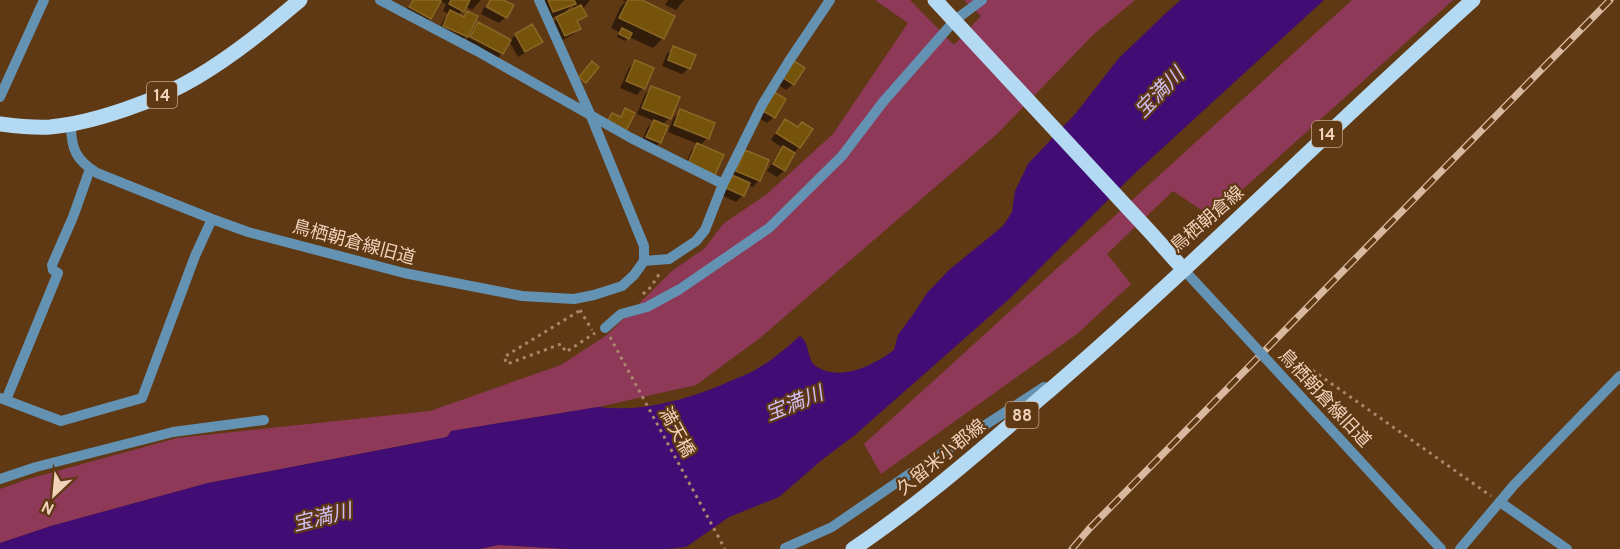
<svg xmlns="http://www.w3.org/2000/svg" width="1620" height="549" font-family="Overpass,'Noto Sans JP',sans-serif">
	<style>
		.green { fill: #8f3959 }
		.water { fill: #410c74 }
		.shadow { fill: #0007; fill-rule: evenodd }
		.building { fill: #75530a; stroke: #8a6726; stroke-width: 1.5 }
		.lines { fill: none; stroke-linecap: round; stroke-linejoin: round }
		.path { stroke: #a9876a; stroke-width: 3; stroke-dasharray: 3 4.5; stroke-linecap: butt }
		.minor { stroke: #6392b2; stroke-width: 10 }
		.major { stroke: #b4d9f3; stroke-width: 15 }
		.rail-casing { stroke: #d8b89f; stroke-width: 7 }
		.rail { stroke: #5f3814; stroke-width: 4.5; stroke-dasharray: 14; stroke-linecap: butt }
		.minor-bridge { stroke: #6392b2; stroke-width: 10 }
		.labels { text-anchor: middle; stroke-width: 4.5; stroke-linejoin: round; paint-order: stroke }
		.shield { fill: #5f3814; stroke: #c5a48a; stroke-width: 1.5 }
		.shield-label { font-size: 16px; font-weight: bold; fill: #f1d3bc }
		.street-label { font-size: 18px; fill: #f1d3bc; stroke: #5f3814 }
		.water-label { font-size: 20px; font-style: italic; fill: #d0bff4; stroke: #5f3814 }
	</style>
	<rect width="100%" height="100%" fill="#5f3814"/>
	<path class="green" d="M875,0H910L954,45L981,16L964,0H1135L1094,34L997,134L760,338L696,385L598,407L452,431L447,437L208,483L51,526L0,543V489L28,479L177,438L430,411L561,365L607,335L672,271L705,248L723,224L767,194L833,134L908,23Z
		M1352,0H1453L1212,217L1173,191L1107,254L1131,284L1077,334L881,474L864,444Z
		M498,545L566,549H480Z"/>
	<path class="water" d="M1181,0H1324L1132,176L1007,301L855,435L823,459L779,497L729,517L686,547L668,549H566L498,545L480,549H0V543L51,526L208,483L447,437L451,431L598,407C645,413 693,398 735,379C744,375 753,372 760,367C774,359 787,347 800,336C809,343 807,353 812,362C814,366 819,368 823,370C847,379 875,364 894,350L898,335L914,313L927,293L949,270L1003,226L1012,212L1015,191L1028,164L1076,113L1119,58L1166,13Z"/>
	<path class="shadow" d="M412,0H481L472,10L465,6L458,16L462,18L467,13L468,34L479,24L510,41L515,35L532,26L541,42L534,48L518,57L509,41L502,53L496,60L465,43L469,34L460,43L438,32L444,19L449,14L443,11L446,4L439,1L430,18L423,25L404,14Z
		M535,0H590L582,10L585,16L576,23L579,29L572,35L559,42L551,25L562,14L543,21ZM571,6L578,9L561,16Z
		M621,0H642L641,1L663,38L653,48L629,37L625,41L617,37L619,32L611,28L621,6L626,1Z
		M668,0H684L676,10L665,5Z
		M484,7L505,18L499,23L481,14Z
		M674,48L689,68L682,74L662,66L667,54Z
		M635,62L652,69L643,88L637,95L620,88L629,68Z
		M787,69L793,84L786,90L777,84Z
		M652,87L669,118L662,125L666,127L659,143L653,149L641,144L647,128L654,121L637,114L645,94Z
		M768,100L774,117L767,123L757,117Z
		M681,111L707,138L700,146L683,170L691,151L698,144L668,132L674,117Z
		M786,120L797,128L799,147L793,154L784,171L777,177L767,171L777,155L783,148L771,140L779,127Z
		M746,152L759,180L753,187L748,185L743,195L736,202L721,195L739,158Z"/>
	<path class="building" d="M413,0H439L441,1L431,19L409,7Z
		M451,0H470L464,12L449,4Z
		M490,0H503L514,5L507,18L487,7Z
		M548,0H574L576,4L553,12Z
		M628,0H642L675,16L664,39L619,18Z
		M581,5L587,16L577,21L581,29L565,36L556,17Z
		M450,10L464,17L467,11L478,16L468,37L443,26Z
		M478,22L511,40L503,54L470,37Z
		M532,24L543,42L525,52L515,34Z
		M622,28L632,33L629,39L619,34Z
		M673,46L696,55L690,69L668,60Z
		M635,60L654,68L645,89L626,81Z
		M592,61L599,67L586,83L579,77Z
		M794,61L805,68L794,85L782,77Z
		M651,86L680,97L671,119L642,108Z
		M774,92L786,99L775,118L763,111Z
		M625,108L635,113L626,131L607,122L612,113L621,117Z
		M680,109L715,123L709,139L674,125Z
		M785,119L798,127L802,122L813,129L800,148L776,133Z
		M654,120L668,126L661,143L646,137Z
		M697,143L724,155L715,175L688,163Z
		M783,146L795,153L785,171L773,164Z
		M745,150L769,160L760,181L736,171Z
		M732,175L750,183L744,196L726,188Z"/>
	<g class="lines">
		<path class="path" d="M643,294L651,287L661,271
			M580,310L592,330
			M579,311L504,357L507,364L561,344L566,352L595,333
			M610,337L725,549
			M1288,353L1491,496"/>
		<path class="minor" d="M380,0L477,51L631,138L723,184
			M0,97L44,0
			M71,125C71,149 76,160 97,173L212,219L248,232L404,273L522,296L574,299L594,295L622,286L634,275L644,261V246L591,116L539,0
			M644,261L669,259L696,241L705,230L723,184L762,105L789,61L830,0
			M1184,270L1234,324
			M605,328L621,314L647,307L680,289L769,228L842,156L883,102L955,20L982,0
			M0,398L61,421L142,398L195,256L212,219
			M6,400L58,273L53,270L52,265L73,217L90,169
			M0,479L36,467L173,432L264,420
			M1500,502L1567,549
			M785,548L832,527L902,479L1044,387
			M1460,549L1514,485L1620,376"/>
		<path class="major" d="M935,0L1151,233L1184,270
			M0,124C16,126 34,128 50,127C94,123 159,100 197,77C234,55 267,28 300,0
			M853,549C908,512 959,469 1009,426C1023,414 1036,401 1050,390C1195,265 1330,128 1473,0"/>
		<defs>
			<path id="rail" d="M1072,549L1089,529L1610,0"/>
		</defs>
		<use href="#rail" class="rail-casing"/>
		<use href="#rail" class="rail"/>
		<path class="minor-bridge" d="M1234,324L1441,549"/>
	</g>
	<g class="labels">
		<g class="shield">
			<rect x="147" y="82" width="30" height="26" rx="4.5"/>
			<rect x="1312" y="121" width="30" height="26" rx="4.5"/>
			<rect x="1005.5" y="402" width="33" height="26" rx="4.5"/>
		</g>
		<g class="shield-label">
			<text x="162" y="101">14</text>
			<text x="1327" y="140">14</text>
			<text x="1022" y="421">88</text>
		</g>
		<g class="street-label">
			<text transform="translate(1207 219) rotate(-41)" y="6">鳥栖朝倉線</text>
			<text transform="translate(354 242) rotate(15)" y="6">鳥栖朝倉線旧道</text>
			<text transform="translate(1325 398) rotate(47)" y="6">鳥栖朝倉線旧道</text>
			<text transform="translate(677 432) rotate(61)" y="6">満天橋</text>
			<text transform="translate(941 457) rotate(-39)" y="6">久留米小郡線</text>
		</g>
		<g class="water-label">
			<text transform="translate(1159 92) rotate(-46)" y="7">宝満川</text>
			<text transform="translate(794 403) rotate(-22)" y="7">宝満川</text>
			<text transform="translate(322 517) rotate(-14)" y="7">宝満川</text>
		</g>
	</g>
	<g transform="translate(54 495) rotate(206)" stroke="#5f3814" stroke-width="4.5" paint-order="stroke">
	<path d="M0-4.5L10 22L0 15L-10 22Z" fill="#f1d3bc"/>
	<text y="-9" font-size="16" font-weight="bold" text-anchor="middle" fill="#f1d3bc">N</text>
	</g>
</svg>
